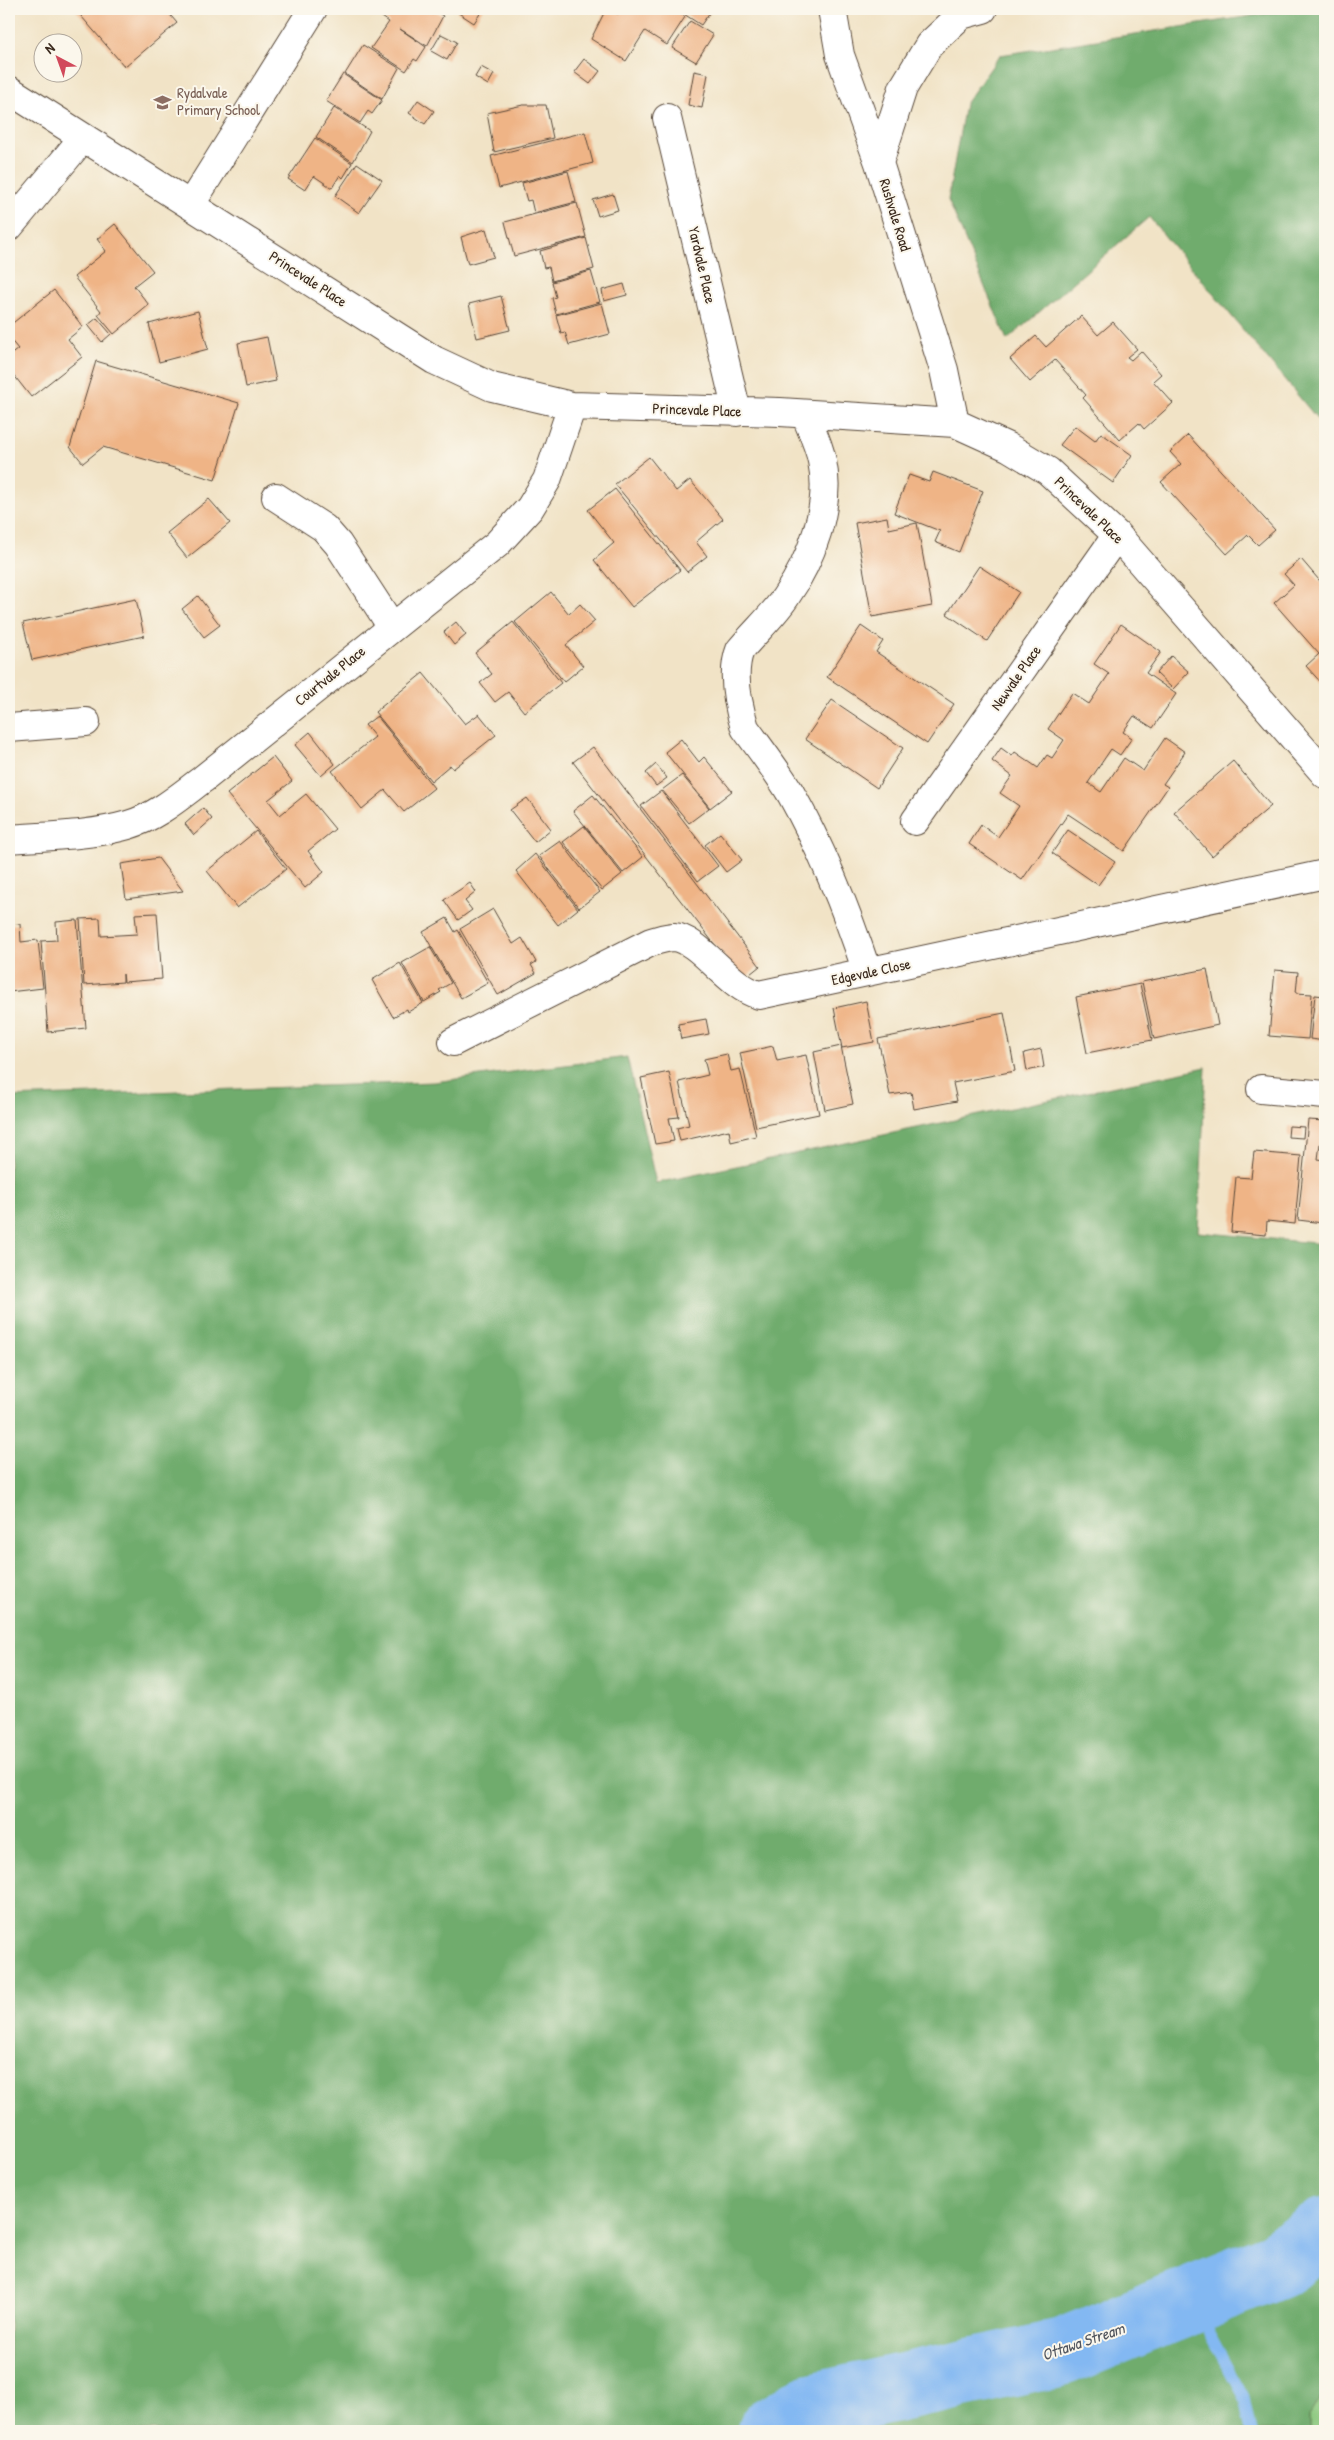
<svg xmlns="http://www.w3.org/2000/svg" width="1334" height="2440" font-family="'Patrick Hand',sans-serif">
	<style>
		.green { fill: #8ac77e; stroke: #62784e }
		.forest { fill: #6fac6d; stroke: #556b46 }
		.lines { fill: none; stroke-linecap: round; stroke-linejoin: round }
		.stream { stroke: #83b8f2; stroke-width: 11 }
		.river { stroke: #83b8f2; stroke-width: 68 }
		.building { fill: #efb486 }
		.minor-casing { stroke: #564637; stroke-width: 30 }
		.minor { stroke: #fff; stroke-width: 28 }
		.labels { text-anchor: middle; stroke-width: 4; stroke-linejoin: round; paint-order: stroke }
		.education-label { font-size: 15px; fill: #785e54; stroke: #fbf7ec; text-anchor: start }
		.street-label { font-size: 15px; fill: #3b2a1e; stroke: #fbf7ec }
		.water-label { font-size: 16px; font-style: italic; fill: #51555e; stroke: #fbf7ec }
	</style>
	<rect width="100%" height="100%" fill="#fbf7ec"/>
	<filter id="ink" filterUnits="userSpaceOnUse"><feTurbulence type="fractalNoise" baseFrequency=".02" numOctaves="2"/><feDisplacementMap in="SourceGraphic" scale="10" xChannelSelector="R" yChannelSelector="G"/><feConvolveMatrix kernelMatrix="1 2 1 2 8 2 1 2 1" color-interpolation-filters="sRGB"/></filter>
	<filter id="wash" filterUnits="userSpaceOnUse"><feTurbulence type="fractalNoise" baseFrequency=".0096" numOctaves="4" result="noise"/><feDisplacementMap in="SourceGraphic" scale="20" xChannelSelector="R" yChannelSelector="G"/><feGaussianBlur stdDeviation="1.12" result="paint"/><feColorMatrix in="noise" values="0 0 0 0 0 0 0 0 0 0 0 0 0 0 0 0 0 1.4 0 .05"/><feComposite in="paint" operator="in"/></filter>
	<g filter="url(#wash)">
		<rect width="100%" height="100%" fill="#f1e3c6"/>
		<path class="green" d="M1325,2392V2431H1310V2414Z"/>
		<path class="forest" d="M1296,9H1325V428L1149,217L1007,340L948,199L965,104L1000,55Z
			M627,1057L656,1183L1206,1067L1198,1232L1325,1244V2392L1310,2414V2431H9V1097L434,1082Z"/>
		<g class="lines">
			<path class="stream" d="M1191,2300L1244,2397L1251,2431"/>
			<path class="river" d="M771,2431L812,2407L1063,2352L1277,2265L1325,2232"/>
		</g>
		<g id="blocks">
			<path class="building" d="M75,9H165L177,23L125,67Z
				M377,9H432L443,16L427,46L400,29L426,47L417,61L414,59L406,71L371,48L389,22L375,12Z
				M459,9H483L474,23L457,12Z
				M606,9L618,14L611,9H672L685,17L667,45L645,31L626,61L591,39Z
				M676,9H712L701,25Z
				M690,21L713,35L696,62L672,48Z
				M441,34L457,42L447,60L431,51Z
				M363,45L399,68L382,99L345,74Z
				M584,59L600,71L590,84L574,72Z
				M481,67L494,74L488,85L475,77Z
				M694,71L708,74L702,108L688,105Z
				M343,74L382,100L372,114L368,111L360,123L326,101Z
				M418,100L434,111L425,124L409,113Z
				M523,105H546L553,138L494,152L487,113Z
				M334,108L370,131L353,162L316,137Z
				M585,132L593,163L499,188L491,156Z
				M315,138L352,163L343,178L340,175L332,188L314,176L305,190L288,179Z
				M357,163L382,180L359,213L335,196Z
				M568,171L576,202L534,213L531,200L527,201L522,183Z
				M613,194L618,210L598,216L593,200Z
				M577,203L586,237L514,256L505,222Z
				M115,224L153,271L134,286L149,305L114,334L98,315L101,311L74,277L106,251L97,239Z
				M486,229L494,257L468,264L461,237Z
				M586,238L594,269L552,281L549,267L544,268L540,251Z
				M591,271L600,302L556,314L552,298L556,297L552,282Z
				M624,284L627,295L604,301L602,290Z
				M54,290L83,327L68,339L82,357L31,397L9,369V356L18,349L9,338V326Z
				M501,296L510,330L477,338L469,304Z
				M602,303L610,334L569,345L565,332L561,333L556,315Z
				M198,311L208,349L159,362L149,324Z
				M1081,316L1098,335L1113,322L1137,349L1127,357L1131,360L1141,351L1161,374L1153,381L1173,403L1144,429L1139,423L1120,440L1083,398L1086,395L1055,360L1030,382L1010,359L1036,336L1046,347Z
				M97,318L111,334L102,342L88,325Z
				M267,337L276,381L246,387L238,343Z
				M96,361L239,403L215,480L103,447L83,463L70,447Z
				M1075,426L1095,441L1101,433L1132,455L1113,483L1060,445Z
				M1188,435L1275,530L1258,545L1248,535L1227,554L1161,482L1181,464L1170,452Z
				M649,457L676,491L690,480L723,519L696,542L707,556L687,572L615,484Z
				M933,472L983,491L959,552L935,542L940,531L894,513L909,475L929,482Z
				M615,489L680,570L632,607L594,560L614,543L588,510Z
				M209,499L230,523L187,558L167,533Z
				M887,517L889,529L917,523L932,606L872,617L855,523Z
				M1301,559L1325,587V687L1306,666L1319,654L1274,603L1294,585L1284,574Z
				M979,566L1019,592L987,641L947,614Z
				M551,592L569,614L580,604L595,621L566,645L583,666L564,682L515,622Z
				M198,596L220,625L204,637L182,609Z
				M136,599L144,636L32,660L23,623Z
				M456,622L466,635L454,645L444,632Z
				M513,622L561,683L524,712L508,692L495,702L480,683L492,674L475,653Z
				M1121,624L1161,652L1146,673L1176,694L1153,728L1134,716L1123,732L1132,738L1120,755L1111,749L1088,783L1101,792L1124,758L1143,771L1165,738L1185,752L1163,784L1168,787L1124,851L1068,814L1022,880L969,844L981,825L998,837L1019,806L1000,793L1012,776L992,761L1001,748L1012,756L1015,752L1038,768L1047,755L1052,758L1064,740L1048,729L1072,693L1089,704L1109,674L1094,664Z
				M861,626L883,641L876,652L954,704L927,744L827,677Z
				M1171,656L1189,672L1173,689L1156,673Z
				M423,673L465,724L479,714L496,735L453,769L450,765L431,781L375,712Z
				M832,700L903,748L877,788L805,739Z
				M377,716L434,788L404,812L385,790L362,809L332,771L375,737L365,725Z
				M310,732L335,764L321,776L295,745Z
				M681,739L699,762L704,757L732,791L710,808L665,752Z
				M593,747L760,966L745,978L736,972L573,762Z
				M273,757L292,781L268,800L280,815L306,794L335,829L308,851L324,872L305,888L227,794Z
				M1233,761L1271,806L1212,856L1174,812Z
				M656,764L667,778L656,786L646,773Z
				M682,775L709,808L689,823L662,790Z
				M661,791L718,866L698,881L641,806Z
				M593,795L643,857L623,873L573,811Z
				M527,798L551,829L535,842L510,810Z
				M203,808L212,819L194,835L185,824Z
				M584,826L622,874L602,890L563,842Z
				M1068,830L1115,862L1098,885L1052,853Z
				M256,831L286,869L237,908L207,871Z
				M720,833L742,860L726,872L705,845Z
				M560,841L600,892L579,908L539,856Z
				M535,854L578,909L558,925L516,871Z
				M158,858L183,891L126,899L121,864Z
				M470,883L476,892L465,901L472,910L458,920L444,900Z
				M493,909L513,944L522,938L536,962L531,965L536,973L498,995L460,929Z
				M157,913L162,979L124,982L123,974V982L84,985L80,919L100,918L101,936L137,934L135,914Z
				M447,918L455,932L458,930L488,983L461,998L423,932Z
				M77,920L86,1028L48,1032L41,941L57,940L56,922Z
				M20,924L21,942L38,940L43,988L9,992V925Z
				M430,947L451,983L439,990L441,992L424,1002L402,963Z
				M400,963L423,1003L408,1012L407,1009L393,1017L372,980Z
				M1207,969L1218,1025L1154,1039L1142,982Z
				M1275,970L1298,972L1296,993L1312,994L1308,1039L1269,1036Z
				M1140,984L1152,1040L1087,1053L1076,997Z
				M1315,995L1325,996V1041L1310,1039Z
				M866,1001L874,1042L842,1048L834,1008Z
				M1004,1013L1015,1071L953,1083L957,1101L914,1109L911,1092L890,1095L878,1039Z
				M706,1019L709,1034L681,1039L678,1024Z
				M773,1046L777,1061L806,1055L819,1114L756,1127L740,1053Z
				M841,1046L853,1104L825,1110L814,1052Z
				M1041,1049L1044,1067L1027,1071L1024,1053Z
				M727,1054L731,1071L740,1069L756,1136L731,1142L729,1130L680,1141L677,1128L689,1125L679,1082L708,1075L704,1059Z
				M669,1072L679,1117L669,1118L674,1141L655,1144L641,1078Z
				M1308,1120L1325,1121V1144H1320L1318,1159L1325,1160V1211L1323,1223L1298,1220Z
				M1289,1126L1304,1127L1303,1138L1288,1137Z
				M1254,1152L1301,1156L1295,1224L1267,1221L1266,1235L1231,1232L1236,1177L1251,1178Z"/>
		</g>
	</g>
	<g filter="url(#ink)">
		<use href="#blocks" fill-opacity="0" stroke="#564637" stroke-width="1"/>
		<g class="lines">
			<defs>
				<path id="minor" d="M832,9L840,55L879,163L944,370L955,423
					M9,90L434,360L492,387L572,406L780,412L955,423L1008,447L1048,471L1117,535L1325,774
					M667,118L737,412
					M879,163L903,88L929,45L961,15L983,9
					M191,204L313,9
					M9,227L83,138
					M805,414C811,429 819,445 822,461C832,506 811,561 785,598C772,617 755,632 740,650C731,673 738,705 745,728C761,750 778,772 791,794C823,851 847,911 867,972
					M276,497L324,528L338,544L392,627
					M9,728L86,722
					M915,821L1117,535
					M9,839C48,836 90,836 128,825C156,817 180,796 203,779L497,544L530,508L547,480L572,406
					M453,1042L651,942C659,940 666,937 674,937C700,939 728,987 759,995L1325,874
					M1261,1089L1325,1095"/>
			</defs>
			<use href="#minor" class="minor-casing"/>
			<use href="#minor" class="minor"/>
		</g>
	</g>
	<defs>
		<symbol id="school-bare" viewBox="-9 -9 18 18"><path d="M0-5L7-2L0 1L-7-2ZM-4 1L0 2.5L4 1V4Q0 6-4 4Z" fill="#8d6e63" stroke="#fbf7ec" stroke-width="2.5" paint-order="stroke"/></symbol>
	</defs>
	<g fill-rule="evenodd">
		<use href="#school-bare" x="150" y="90" width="25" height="25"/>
	</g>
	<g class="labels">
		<g class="education-label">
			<text x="177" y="98">Rydalvale<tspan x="177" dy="17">Primary School</tspan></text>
		</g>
		<g class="street-label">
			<text transform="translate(895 215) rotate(73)" y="5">Rushvale Road</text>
			<text transform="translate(702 265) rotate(77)" y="5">Yardvale Place</text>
			<text transform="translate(308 279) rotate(33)" y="5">Princevale Place</text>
			<text transform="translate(697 410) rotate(2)" y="5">Princevale Place</text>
			<text transform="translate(1089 510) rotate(44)" y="5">Princevale Place</text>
			<text transform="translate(330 676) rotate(-39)" y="5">Courtvale Place</text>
			<text transform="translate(1016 678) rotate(-55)" y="5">Newvale Place</text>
			<text transform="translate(871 972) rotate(-12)" y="5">Edgevale Close</text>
		</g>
		<g class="water-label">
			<text transform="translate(1083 2341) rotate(-19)" y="6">Ottawa Stream</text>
		</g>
	</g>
	<rect width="1334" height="2440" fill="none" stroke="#fbf7ec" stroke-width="30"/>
	<g transform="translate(58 58) rotate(319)"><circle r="24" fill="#fbf7ec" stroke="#aea59a"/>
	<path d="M0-4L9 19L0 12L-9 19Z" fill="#d1495b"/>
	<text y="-8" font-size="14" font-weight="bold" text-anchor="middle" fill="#3b2a1e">N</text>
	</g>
</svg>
